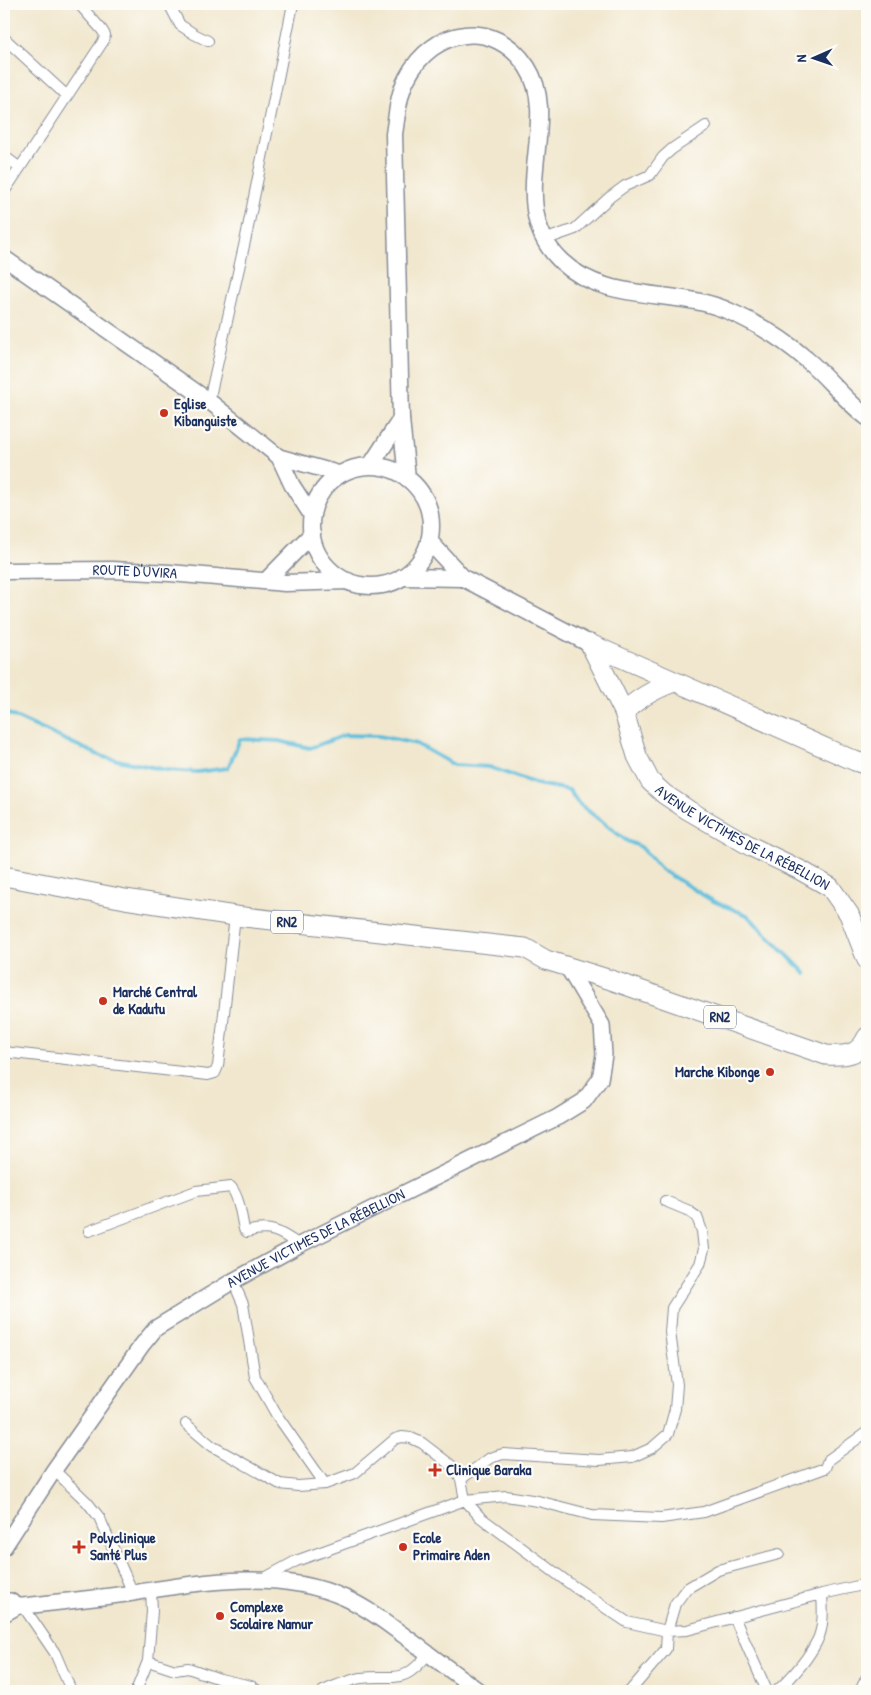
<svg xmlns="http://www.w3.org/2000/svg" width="871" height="1695" font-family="'Patrick Hand',sans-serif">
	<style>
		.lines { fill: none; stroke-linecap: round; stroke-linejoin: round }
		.stream { stroke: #5dbddb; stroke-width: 4 }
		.street-casing { stroke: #868b96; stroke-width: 12 }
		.secondary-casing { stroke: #868b96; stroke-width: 18 }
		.primary-casing { stroke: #868b96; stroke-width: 19 }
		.highway-casing { stroke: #868b96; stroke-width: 21 }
		.street { stroke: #fff; stroke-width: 10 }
		.secondary { stroke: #fff; stroke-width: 15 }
		.primary { stroke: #fff; stroke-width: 16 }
		.highway { stroke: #fff; stroke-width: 19 }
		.poi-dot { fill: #c8321e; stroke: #fdfcf7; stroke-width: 2 }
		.labels { text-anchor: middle; stroke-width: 4.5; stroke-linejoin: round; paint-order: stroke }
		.shield { fill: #fdfcf7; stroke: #5f6c8c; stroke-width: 1 }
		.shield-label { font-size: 14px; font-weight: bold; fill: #1b2f5e }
		.poi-label { font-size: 15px; font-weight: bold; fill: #1b2f5e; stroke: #fdfcf7; text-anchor: start }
		.street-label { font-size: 15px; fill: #1b2f5e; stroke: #fdfcf7 }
	</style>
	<rect width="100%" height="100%" fill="#fdfcf7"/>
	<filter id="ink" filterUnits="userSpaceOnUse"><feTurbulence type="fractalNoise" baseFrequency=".02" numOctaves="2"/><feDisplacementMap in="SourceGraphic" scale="10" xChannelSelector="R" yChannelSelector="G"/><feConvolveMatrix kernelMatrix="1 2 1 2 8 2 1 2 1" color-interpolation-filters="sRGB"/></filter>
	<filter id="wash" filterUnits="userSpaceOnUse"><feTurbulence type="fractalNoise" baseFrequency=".0096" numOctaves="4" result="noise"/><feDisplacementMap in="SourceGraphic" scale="20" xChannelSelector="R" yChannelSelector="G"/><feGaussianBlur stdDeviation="1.12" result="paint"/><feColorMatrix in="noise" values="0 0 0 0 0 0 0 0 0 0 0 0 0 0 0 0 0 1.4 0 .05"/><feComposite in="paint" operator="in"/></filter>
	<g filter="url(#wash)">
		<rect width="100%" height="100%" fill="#f1e7ce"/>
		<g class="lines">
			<path class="stream" d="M4,712L103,757L166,770L197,772L228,768L240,739L279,741L310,748L345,735L379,736L417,744L454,765L489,767L537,784L569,790L578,803L627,841L641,847L662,870L713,901L747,915L806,974"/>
		</g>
	</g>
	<g filter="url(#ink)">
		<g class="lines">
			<defs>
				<path id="street" d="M169,4L180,25L194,34L208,41
					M4,38L67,96
					M4,156L20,168
					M4,192L104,40L105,35L102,30L79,4
					M544,240L575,229L610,197L625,186L650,175L663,157L672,149L706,126
					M209,401L246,237L293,4
					M4,1052L208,1075L215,1073L218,1066L235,916
					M89,1231L196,1191L231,1187C240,1199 241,1216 244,1229L247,1232C270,1225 281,1232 299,1245
					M233,1281L243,1304L255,1377L276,1414L325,1484
					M186,1424L212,1446L280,1484L298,1486L325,1484L355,1473L395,1439L402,1437L411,1438L422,1443L452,1466L461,1479L465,1500L480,1517L573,1586L627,1622L667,1631L687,1630L822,1594L867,1584
					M54,1470L87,1502L99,1517L133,1593
					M461,1479L490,1458L503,1454L599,1460L632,1457L652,1448L668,1434L675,1409L677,1385L670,1332L672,1308L700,1264L704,1249L702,1231L697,1217L687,1210L665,1201
					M263,1579L296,1561L465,1500L506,1496L538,1501L592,1515L661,1518L704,1512L825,1468L828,1460L867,1432
					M23,1606L55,1653L70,1688
					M734,1617L767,1691
					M148,1661L175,1670L188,1668L220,1679L251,1686L258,1691
					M136,1691L148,1661L152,1611L151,1589
					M323,1691C335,1686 349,1680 361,1678C397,1674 402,1686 428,1654
					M630,1691L666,1649L667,1631L675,1604L686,1589L718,1570L779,1554
					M777,1691C791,1678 808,1659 817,1641C824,1628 823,1609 822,1594
					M860,1691L867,1677"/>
				<g id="secondary">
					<path d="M4,258L209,401L279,457L340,474"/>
					<path d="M279,457L292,485L312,516"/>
					<path id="s1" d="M4,1547L54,1470L142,1345L156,1328L233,1281L299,1245L558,1117L584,1101L600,1079L604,1055L602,1025L568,968"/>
					<path d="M4,1602L10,1601L18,1606H23C60,1602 96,1598 133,1593C202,1582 279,1568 345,1598C368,1608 386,1623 406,1637C430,1655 454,1673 479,1691"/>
					<path d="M4,1614L18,1606"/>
				</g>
				<g id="primary">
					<path d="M371,465L401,419"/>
					<circle cx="371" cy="526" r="60"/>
					<path d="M407,478L401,419L394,134C397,116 398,95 407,78C433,27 495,18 527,67C563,122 502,205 561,261C607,305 677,287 731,312C758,324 784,340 806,359C828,377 844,400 867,417"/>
					<path d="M429,541L463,578L590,644"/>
					<path id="s2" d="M4,571L112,570L170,573L285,583L348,581"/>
					<path d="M402,577L463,578"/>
					<path d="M266,581L312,534"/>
				</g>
				<g id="highway">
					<path id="s3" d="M590,644L624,712L637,756L650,781L664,794L688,810L752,847L800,870L830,887L849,914L867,960"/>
					<path d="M590,644L855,761L867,765"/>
					<path d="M624,712C638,698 655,689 674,682"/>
					<path d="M4,876L125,899L235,916L525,948L546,960L611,980L826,1055C844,1056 859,1056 867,1037"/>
				</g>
			</defs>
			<use href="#street" class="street-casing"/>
			<use href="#secondary" class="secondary-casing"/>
			<use href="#primary" class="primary-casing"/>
			<use href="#highway" class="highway-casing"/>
			<use href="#street" class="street"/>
			<use href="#secondary" class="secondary"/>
			<use href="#primary" class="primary"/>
			<use href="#highway" class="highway"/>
		</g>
	</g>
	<g class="poi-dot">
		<circle cx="164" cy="413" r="5"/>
		<circle cx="103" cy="1001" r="5"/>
		<circle cx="770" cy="1072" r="5"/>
		<path d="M432.5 1462.5h5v5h5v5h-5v5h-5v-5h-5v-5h5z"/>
		<path d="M76.5 1539.5h5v5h5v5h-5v5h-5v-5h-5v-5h5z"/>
		<circle cx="403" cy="1547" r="5"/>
		<circle cx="220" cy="1616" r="5"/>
	</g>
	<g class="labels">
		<g class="shield">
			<rect x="271" y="910.5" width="32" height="23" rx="4"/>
			<rect x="704" y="1005.5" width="32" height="23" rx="4"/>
		</g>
		<g class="shield-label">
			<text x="287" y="927">RN2</text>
			<text x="720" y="1022">RN2</text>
		</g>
		<g class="poi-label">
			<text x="174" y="409">Eglise<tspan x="174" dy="17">Kibanguiste</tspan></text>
			<text x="113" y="997">Marché Central<tspan x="113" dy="17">de Kadutu</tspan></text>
			<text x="760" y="1077" text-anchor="end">Marche Kibonge</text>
			<text x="446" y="1475">Clinique Baraka</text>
			<text x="90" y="1543">Polyclinique<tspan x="90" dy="17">Santé Plus</tspan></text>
			<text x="413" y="1543">Ecole<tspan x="413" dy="17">Primaire Aden</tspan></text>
			<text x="230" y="1612">Complexe<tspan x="230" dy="17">Scolaire Namur</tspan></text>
		</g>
		<g class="street-label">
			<text dy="5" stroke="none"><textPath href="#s2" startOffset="131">ROUTE D'UVIRA</textPath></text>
			<text dy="5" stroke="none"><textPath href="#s3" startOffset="259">AVENUE VICTIMES DE LA RÉBELLION</textPath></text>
			<text dy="5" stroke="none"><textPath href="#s1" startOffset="450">AVENUE VICTIMES DE LA RÉBELLION</textPath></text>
		</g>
	</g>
	<rect width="871" height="1695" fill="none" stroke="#fdfcf7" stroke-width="20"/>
	<g transform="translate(814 58) rotate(268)" stroke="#fdfcf7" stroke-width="4" paint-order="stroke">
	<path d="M0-4L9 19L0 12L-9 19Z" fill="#1b2f5e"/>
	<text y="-8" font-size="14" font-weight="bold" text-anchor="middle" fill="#1b2f5e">N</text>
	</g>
</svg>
